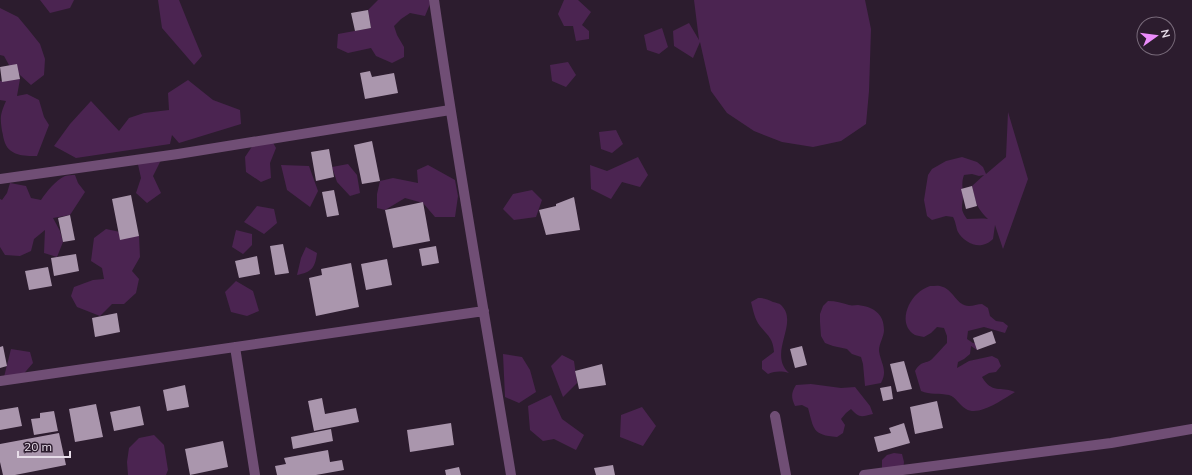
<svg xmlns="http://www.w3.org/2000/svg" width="1192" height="475" font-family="Mulish,sans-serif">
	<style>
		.green { fill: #4b2451; fill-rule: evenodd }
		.building { fill: #aa96ad }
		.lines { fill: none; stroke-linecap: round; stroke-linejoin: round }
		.street { stroke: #704e75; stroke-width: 10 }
	</style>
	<rect width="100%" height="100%" fill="#2c1c2e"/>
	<path class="green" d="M40,0H74L70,8L50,13Z
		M158,0H179L189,25L202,56L194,65L162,28Z
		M378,0H429L430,4L425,16L410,13L401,19L394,26L397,35L404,47V57L392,63L376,56L371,48L348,53L337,48L338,34L371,28L368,10Z
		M564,0H578L591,12L582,25L589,31V39L576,41L573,26H564L558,14Z
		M694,0H865L871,29L869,91L866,124L841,141L813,147L782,142L754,131L727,113L711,91L700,42L693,58L674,46L673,31L689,23L699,40Z
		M0,8L18,17L28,29L40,44L45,59L44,75L31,85L9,65L4,56L0,55Z
		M662,28L668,47L659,54L647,50L644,35Z
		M568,62L576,75L566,87L552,81L550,65Z
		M20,79L17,96L27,94L39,100L44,117L49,125L37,156C24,156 8,156 4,140C3,137 3,134 2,131C0,117 0,115 6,101L0,100V81Z
		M188,80L213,100L240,110L241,124L179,143L172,135L170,144L76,158L54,146L70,124L91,101L119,131L129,118L144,113L169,110L168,93Z
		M1008,112L1028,179L1003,249L995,225L993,239C990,242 987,244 982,245C974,247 962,240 958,232C956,228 956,222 953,217L946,216L932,220L927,216L924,200L928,175L932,169L946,161L962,157L977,162L983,167L986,174L1006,157ZM972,174L979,176L984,175L972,186C976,202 975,206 988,219C981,218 974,219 967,219C960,209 962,208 963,197C963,189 961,183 964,175Z
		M616,130L623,144L612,153L601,149L599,132Z
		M271,139L276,148L270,163L271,178L261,182L246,172L245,157L255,142Z
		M163,156L153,176L161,193L147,203L136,193L141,178L137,160Z
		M638,157L648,175L640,187L622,182L611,199L591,189L590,165L607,171Z
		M348,164L357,175L360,193L350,196L337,182L332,167Z
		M281,165L309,166L318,191L310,207L287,190Z
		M428,165L455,180L458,196L455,217H435L423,203L405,198L385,210L377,208V194L380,181L393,178L418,183L417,170Z
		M75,175L78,183L85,192L70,215L53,218L60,231L63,242L57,257L44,253L45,230L34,239L31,251L20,256L5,255L0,247V199L2,200L7,193L10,183L26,186L31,198L41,200C47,191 55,181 65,176C68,175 72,175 75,175Z
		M532,190L542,200L536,217L514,220L503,209L513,194Z
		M257,206L274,209L277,223L264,234L244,222Z
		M106,229L139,236L140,257L132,271L139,279L136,293L124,304H112L100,316L77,307L71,296L74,287L93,280L104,279L102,268L91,261L94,238Z
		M236,230L252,234V245L243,254L232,247Z
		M306,247L317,253C315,268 312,272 297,275L301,258Z
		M236,281L253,291L259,311L247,316L231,312L225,292Z
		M930,286C935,286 939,285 943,287C954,291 957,306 969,306C973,306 978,304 982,304L988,308L990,316L996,321L1003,322L1008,326L1005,333L984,327L968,331L967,339L973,343L981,344L977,350L971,346L970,354L964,359L958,362L957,368L969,361L992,356L998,359L1001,366L996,372L989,373L982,377C992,394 1000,386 1015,392C1003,399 979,417 966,409C960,406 956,397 949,395C939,393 930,395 921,391L915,371C922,359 927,365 933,358C938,353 942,348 947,343V336L944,328L937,327L931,333L924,337C921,336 917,336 915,335C899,326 906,304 917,294C921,290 925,288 930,286Z
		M758,298C764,298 767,299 773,302C776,303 779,303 781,305C800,323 767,353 789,373C781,371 776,371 768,374L762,369V361L774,352C773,338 768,336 760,326C755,320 753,310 751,302Z
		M828,301C836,301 842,303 849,305C852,306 855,305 858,305C873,307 884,313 884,330C884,337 879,343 879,351C881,364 888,370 881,383L865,386L863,364L861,357L852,354L847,349L833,346L825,343L821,336L820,322V314L823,306Z
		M11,349L30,352L33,363L20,378L4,377Z
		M503,354L522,357L530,370L536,392L519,403L505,397Z
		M562,355L574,361L577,383L563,397L551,366Z
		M811,384L841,388L855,387L870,406L873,414C861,417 859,418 851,409L846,413L841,419L845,425L843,433L837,437C812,435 814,429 808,408L802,405L795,406C791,397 791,393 796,385Z
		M551,395L562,419L584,435L576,450L554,439L543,441L530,430L528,406Z
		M642,407L656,426L643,446L620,437L621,415Z
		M154,435L164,445L168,470L166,475H128L127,462L129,448L139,438Z
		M894,453L902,454L904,462L903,470L882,474V460L887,455Z"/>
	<path class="building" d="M368,10L371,28L355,31L351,13Z
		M17,64L20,79L2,82L0,67Z
		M370,71L372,77L394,73L398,93L365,99L360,73Z
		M372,141L380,181L362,184L354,145Z
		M329,149L334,177L316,181L311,152Z
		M972,186L977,206L966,209L961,189Z
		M334,190L339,215L327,217L322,192Z
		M131,195L139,236L120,240L112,199Z
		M574,197L580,230L546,235L539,210L556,206V204Z
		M423,202L430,241L393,248L385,210Z
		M70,215L75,240L63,242L58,218Z
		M283,244L289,273L275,275L270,246Z
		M436,246L439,263L422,266L419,249Z
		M76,254L79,271L54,276L51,258Z
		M257,256L260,274L239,278L235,261Z
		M387,259L392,285L366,290L361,264Z
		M351,263L359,307L316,316L309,278L322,275L321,269Z
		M48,267L52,286L29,290L25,271Z
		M117,313L120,332L95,337L92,318Z
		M992,331L996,343L977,350L973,338Z
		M3,346L7,366L0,368V347Z
		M802,346L807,365L795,368L790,349Z
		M904,361L912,389L897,392L890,364Z
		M602,364L606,385L579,389L575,371Z
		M185,385L189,407L167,411L163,390Z
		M891,386L893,399L883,401L880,388Z
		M322,398L325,414L356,408L359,422L314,431L308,401Z
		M937,401L943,428L915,434L910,407Z
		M96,404L103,437L75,442L69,409Z
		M140,406L144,425L114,431L110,412Z
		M18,407L22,426L0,430V410Z
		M54,411L58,431L34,435L31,419L40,418V413Z
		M451,423L454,445L410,452L407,430Z
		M904,423L910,443L878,452L874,437L891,433L889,428Z
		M331,429L333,441L293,449L291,437Z
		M59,433L66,465L15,475H3L0,462V444Z
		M223,441L228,467L190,475L185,449Z
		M328,450L330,462L342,460L344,470L316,475H277L275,466L286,464L284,458Z
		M613,465L615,475H596L594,468Z
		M459,467L461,475H446L445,470Z"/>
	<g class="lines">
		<path class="street" d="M434,0C457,159 485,317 511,475
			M0,179L178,154L450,110
			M235,347L255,475
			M0,381L484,311
			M775,416L786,475
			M864,475L1111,443L1192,429"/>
	</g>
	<g transform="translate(1156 36) rotate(76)"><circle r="19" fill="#2c1c2e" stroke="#776979"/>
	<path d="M0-3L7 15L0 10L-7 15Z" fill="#ec8cfb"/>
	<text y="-6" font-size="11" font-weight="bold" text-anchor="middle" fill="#e7dde9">N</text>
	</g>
	<path d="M18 451v6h52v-6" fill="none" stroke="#e7dde9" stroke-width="2"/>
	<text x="24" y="451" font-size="12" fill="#e7dde9" stroke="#2c1c2e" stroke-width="3" paint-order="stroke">20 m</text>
</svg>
